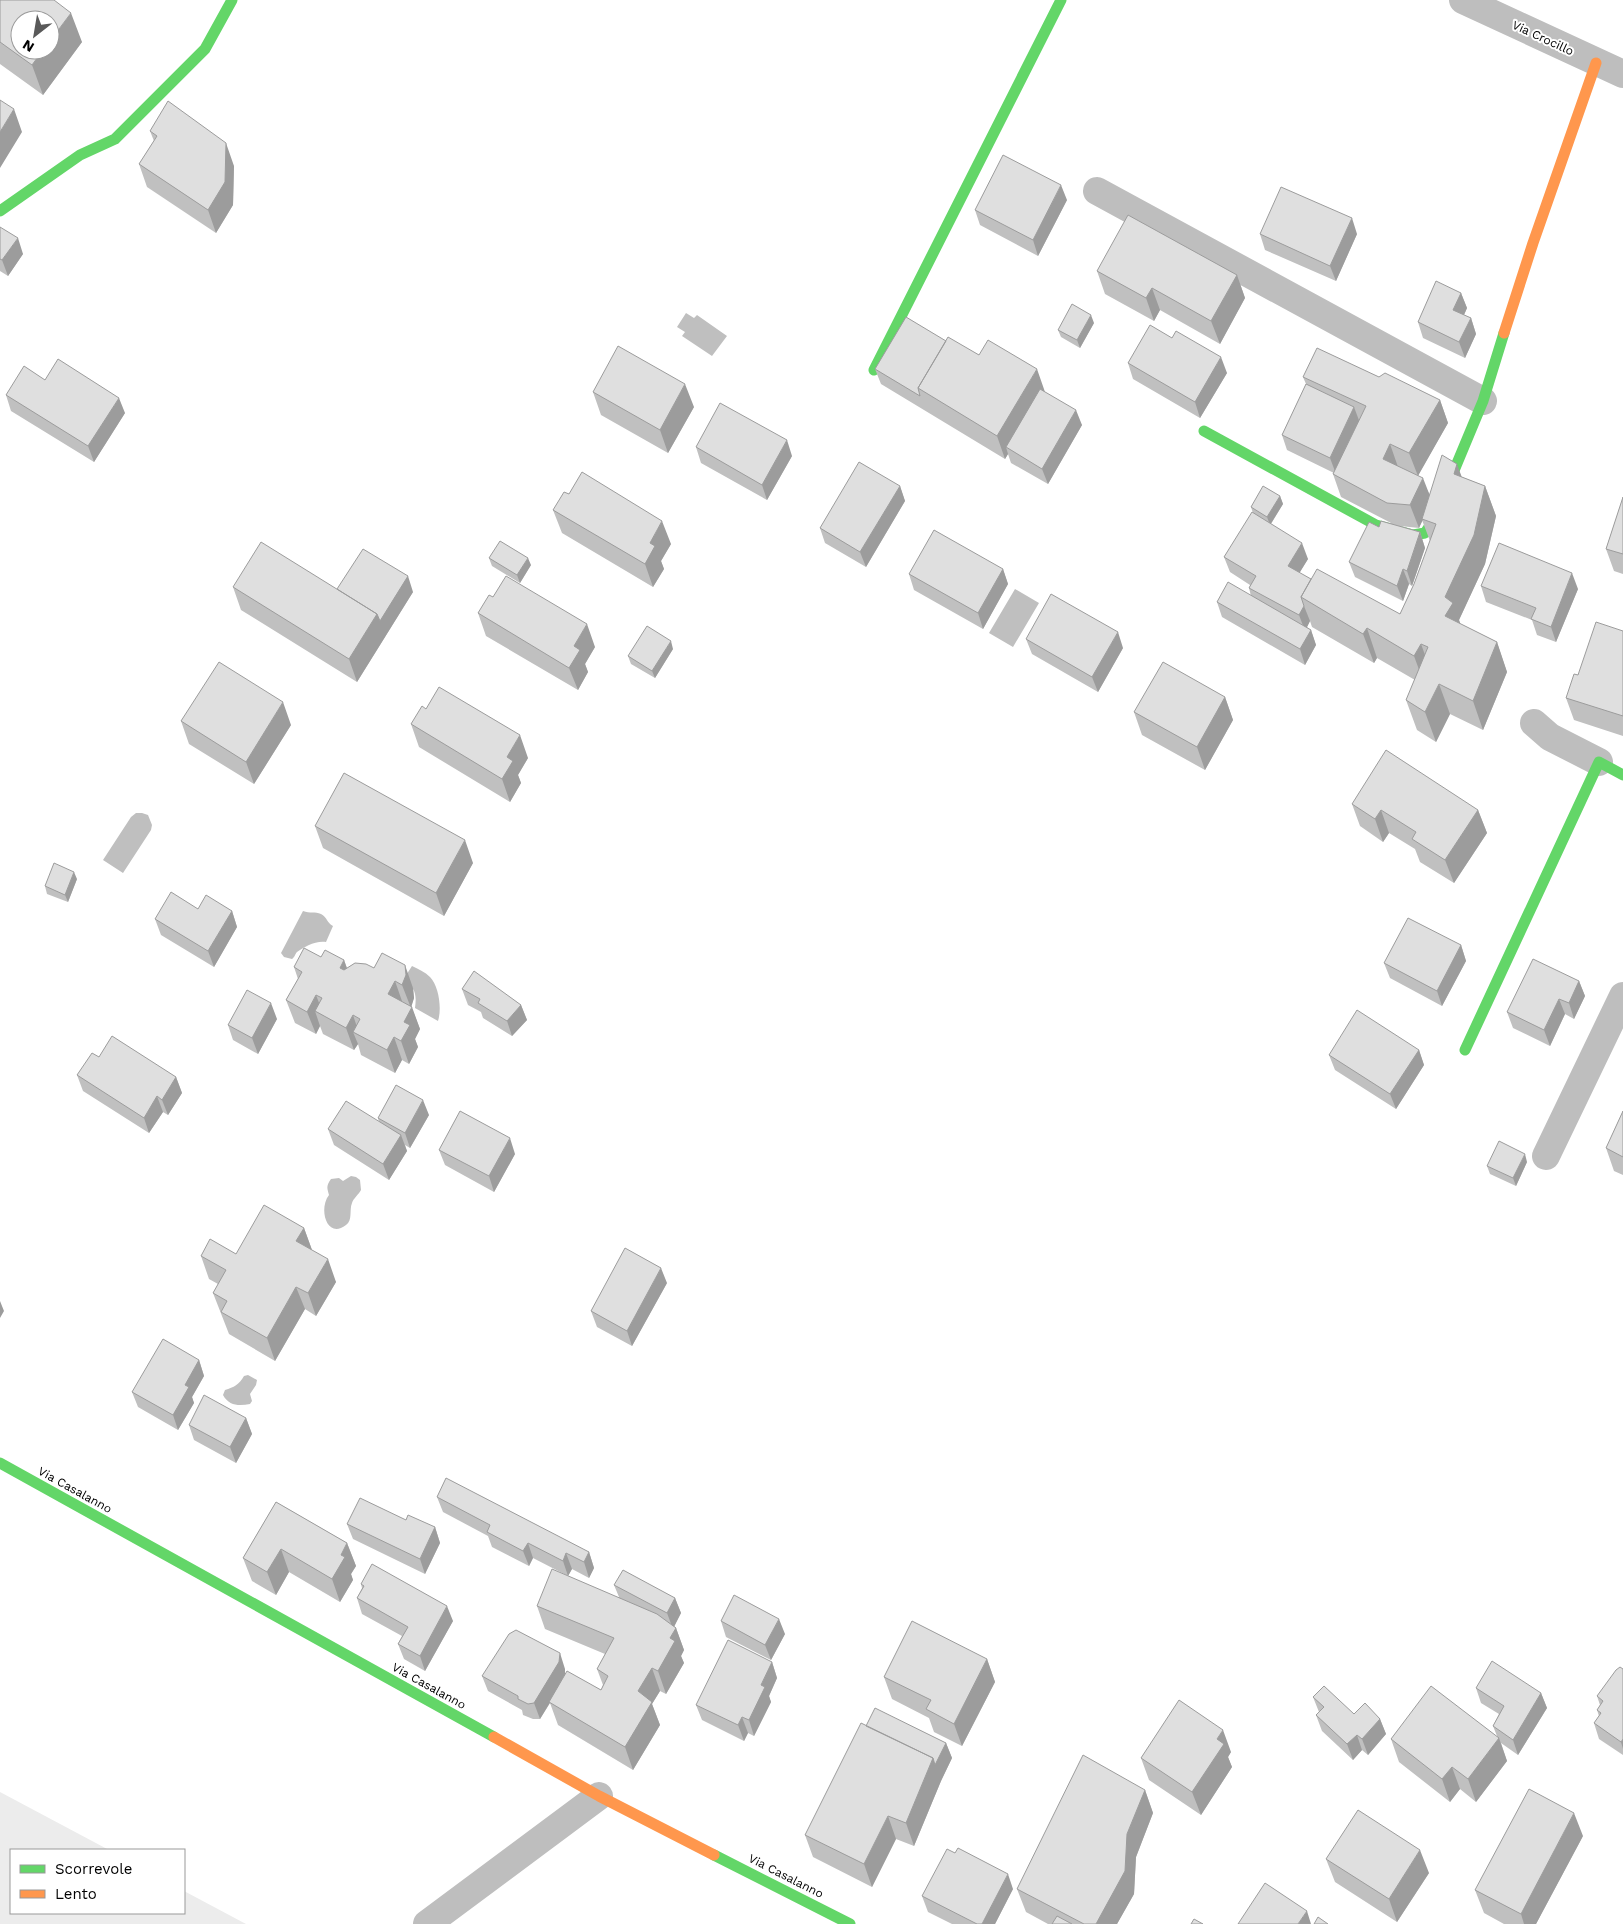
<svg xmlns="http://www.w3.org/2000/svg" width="1623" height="1924" font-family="'Work Sans',sans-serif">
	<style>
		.green { fill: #ececec }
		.water { fill: #bfbfbf }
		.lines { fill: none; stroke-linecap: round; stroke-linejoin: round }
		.street { stroke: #bebebe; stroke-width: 28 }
		.fast { stroke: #63d668; stroke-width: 11 }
		.slow { stroke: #ff974d; stroke-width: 11 }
		.wall { fill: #c0c0c0 }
		.shaded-wall { fill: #9c9c9c }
		.building { fill: #dfdfdf; stroke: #9c9c9c }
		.labels { text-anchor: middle; stroke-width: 4; stroke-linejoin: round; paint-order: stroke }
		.street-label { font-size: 12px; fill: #000; stroke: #fff }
	</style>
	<rect width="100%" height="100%" fill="#fff"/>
	<path class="green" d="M0,1792L109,1850H11V1913H184V1891L246,1924H0Z"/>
	<path class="water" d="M686,313L694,318L697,315L727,336L712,356L682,336L685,332L677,327Z
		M1015,589L1039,603L1013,647L989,633Z
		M136,813H142L148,815L152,825L151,830L123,873L103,860L131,817Z
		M303,911C310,914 315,911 321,914C327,917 327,923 333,926L326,942C317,940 303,947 297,952C295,954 295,957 292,959L284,957L281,953Z
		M412,966C418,969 425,972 430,977C439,986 442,1009 438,1021L415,1008C417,994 415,987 403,980Z
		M351,1176L356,1177L360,1180L361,1190C359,1194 353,1199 352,1203C349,1210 353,1220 346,1225C327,1240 318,1209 329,1195C327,1188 326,1186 331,1179L339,1178L343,1181Z
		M248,1375L257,1380L256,1385L250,1394L252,1401L250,1404C239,1406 229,1406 223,1395L225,1390C234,1387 239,1385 244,1376Z"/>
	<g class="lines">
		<path class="street" d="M1463,0L1623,74
			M1097,191L1483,401
			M1534,723L1550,737L1599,762
			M1546,1156L1623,996
			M427,1924L599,1796"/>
		<path class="fast" d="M0,211L80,155L115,139L205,49L232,0
			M874,370L1061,0
			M1204,431L1376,525L1413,535L1425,533L1433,521L1483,401L1504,333
			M1465,1050L1599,762L1623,775
			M0,1463L494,1737
			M714,1855L850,1924"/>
		<path class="slow" d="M1504,333L1533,243L1596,63
			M494,1737L599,1796L714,1855"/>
	</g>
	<path class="wall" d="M0,0L82,42L43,95L0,64Z
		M150,131L234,166L233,205L216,233L147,187L139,164L154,141Z
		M1067,200L1038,256L980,225L975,210Z
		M0,227L23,254L8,276L0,271Z
		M1260,234H1357L1336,281L1265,250Z
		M1097,271L1237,275L1245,298L1220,344L1160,310L1154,321L1105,294Z
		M1461,293L1467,308L1464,315L1471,318L1476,334L1465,358L1423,338L1418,322Z
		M1094,323L1080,348L1061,337L1058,330Z
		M1172,338L1227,373L1200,418L1133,379L1128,363Z
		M946,341L979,355L1045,392L1082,425L1048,484L1011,463L1008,454L1005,459L881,384L875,369Z
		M1303,377H1379L1440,400L1448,423L1418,475L1430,495L1462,477L1485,486L1496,516L1485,564L1459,620L1460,624L1497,642L1507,672L1483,730L1450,714L1436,742L1417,730L1406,700L1415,680L1377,658L1374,663L1312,627L1310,621L1307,627L1311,630L1316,645L1305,665L1222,617L1217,602L1251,596L1249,588L1250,585L1230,572L1224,557L1253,513L1251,507L1280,496L1283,504L1271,524L1308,559L1299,573L1311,579L1400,614L1414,584L1430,541L1422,520L1419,528L1400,526L1420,532L1425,548L1412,586L1409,584L1403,601L1355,577L1349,562L1379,527L1391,523L1341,497L1333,474L1334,473L1287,450L1282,435L1306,384Z
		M45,380L125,413L94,462L11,411L6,395Z
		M593,392L694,407L668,453L601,415Z
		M696,447L792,456L767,500L701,463Z
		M900,486L905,501L866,567L825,543L820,528Z
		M569,494L671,544L661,561L664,569L653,587L562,533L553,510Z
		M1623,497V574L1614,571L1606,549Z
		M489,558L531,565L520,583L492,566Z
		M1003,569L1008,584L983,629L914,590L909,574Z
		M1481,586L1578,589L1556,642L1537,635L1532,620L1486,602Z
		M233,587L337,589L413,592L357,682L241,610Z
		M493,597L595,647L585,664L588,672L578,690L486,636L478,613Z
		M1623,631V736L1574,720L1566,698L1578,675Z
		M1026,639L1123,648L1098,692L1032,654Z
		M673,649L655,678L631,664L628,656Z
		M1225,697L1233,720L1205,770L1142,735L1134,712Z
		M426,709L528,758L518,775L521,783L510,802L419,747L411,724Z
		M181,721L291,725L254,784L189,744Z
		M1352,804L1478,810L1487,833L1454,883L1420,862L1415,849L1389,833L1383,842L1360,826Z
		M315,826L473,863L444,916L323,848Z
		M77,879L68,902L47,894L45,886Z
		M198,909L232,911L237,927L214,967L161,935L155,919Z
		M1461,945L1466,961L1442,1006L1390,978L1384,963Z
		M321,957L344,960L347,968L355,963L413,988L414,998L411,1006L420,1029L415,1039L418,1047L409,1064L402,1060L395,1073L361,1055L358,1044L354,1050L323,1034L320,1026L316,1034L295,1023L286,1000L298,979L294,967Z
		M1579,981L1585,996L1574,1019L1565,1014L1550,1046L1513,1028L1507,1012Z
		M462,989L521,1005L527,1020L512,1036L483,1018L481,1012L468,1005Z
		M277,1019L258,1054L233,1040L228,1025Z
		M1419,1050L1424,1065L1396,1109L1335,1070L1329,1055Z
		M99,1057L176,1077L182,1093L168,1115L163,1112L149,1133L83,1091L77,1075Z
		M1623,1111V1175L1614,1171L1606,1148Z
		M429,1115L410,1148L405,1145L407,1151L389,1180L334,1145L328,1129L379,1122L378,1118Z
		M439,1150L515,1154L494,1192L445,1165Z
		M1527,1162L1516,1186L1490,1174L1487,1166Z
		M304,1228L312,1250L336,1282L316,1316L305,1309L275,1361L229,1334L213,1293L218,1284L209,1279L201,1256L236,1254Z
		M667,1283L632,1346L597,1327L591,1311Z
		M199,1360L204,1376L192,1397L194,1403L178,1430L138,1407L132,1392Z
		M246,1418L252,1434L236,1463L194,1440L189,1425Z
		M437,1497L589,1552L594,1568L589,1578L572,1569L568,1576L533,1558L529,1566L492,1547L488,1536L443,1512Z
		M276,1502L347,1543L356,1566L351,1574L353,1580L340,1602L289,1572L276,1595L252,1581L243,1558Z
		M406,1520L435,1527L440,1543L425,1574L353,1539L347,1524Z
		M361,1584L453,1621L425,1671L404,1659L398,1644L402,1636L362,1614L357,1598L362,1588Z
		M614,1585L675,1598L681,1613L674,1626L676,1628L684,1650L681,1656L684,1663L666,1694L660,1691L652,1704L660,1725L633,1770L558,1725L550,1703L540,1719H533L523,1715L522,1710L488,1691L482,1676L565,1669V1674L601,1690L603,1685L597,1669L605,1654L545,1629L537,1606L619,1597Z
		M721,1621L785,1634L771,1660L726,1637Z
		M987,1659L995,1682L962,1746L934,1732L929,1718L892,1699L884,1677Z
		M772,1662L777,1678L769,1696L771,1702L754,1736L748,1733L744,1741L702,1720L696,1705Z
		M1623,1669V1755L1599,1739L1594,1723L1599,1716L1597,1710L1600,1705L1597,1696Z
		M1476,1688L1541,1693L1547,1708L1518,1755L1501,1743L1507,1761L1476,1802L1460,1789L1450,1802L1399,1762L1391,1739L1497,1736L1493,1726L1499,1714L1481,1703Z
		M1313,1697L1354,1714L1380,1719L1386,1734L1368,1755L1362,1750L1353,1760L1322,1731L1316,1715L1319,1712Z
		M866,1726L946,1743L952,1758L941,1781L914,1846L896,1839L872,1887L813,1857L805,1835Z
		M1231,1752L1228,1757L1232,1767L1201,1815L1149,1780L1141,1758Z
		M1145,1790L1153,1813L1136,1857L1134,1894L1117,1924H1048L1026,1912L1017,1889Z
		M1583,1836L1536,1924H1504L1484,1913L1475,1890Z
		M1326,1859L1429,1873L1397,1922L1335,1882Z
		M1013,1889L995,1924H952L928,1912L922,1896Z"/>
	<path class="shaded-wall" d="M71,13L82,42L43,95L32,65L43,50H50V41Z
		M14,109L22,132L0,168V132Z
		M226,143L234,166L233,205L216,233L208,210Z
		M1061,185L1067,200L1038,256L1033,240Z
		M1352,218L1357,234L1336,281L1330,266Z
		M18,238L23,254L8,276L2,260Z
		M1237,275L1245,298L1220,344L1211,321Z
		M1152,288L1160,310L1154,321L1146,298Z
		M1461,293L1467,308L1459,326L1453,310Z
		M1091,315L1094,323L1080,348L1077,340Z
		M1471,318L1476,334L1465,358L1459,342Z
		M1221,357L1227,373L1200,418L1195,402Z
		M1037,369L1045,392L1006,447L1008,454L1005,459L997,436Z
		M685,384L694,407L668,453L660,430Z
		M119,398L125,413L94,462L88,446Z
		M1440,400L1448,423L1418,476L1409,453Z
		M1354,407L1360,423L1336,474L1330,458Z
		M1076,410L1082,425L1048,484L1042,469Z
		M787,440L792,456L767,500L762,485Z
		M1390,444L1398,467L1383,459Z
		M1457,464L1468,494L1454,474Z
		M1423,478L1432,501L1419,528L1410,505Z
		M900,486L905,501L866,567L860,552Z
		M1485,486L1496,516L1485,564L1459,620L1464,633L1445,616V597Z
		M1280,496L1283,504L1270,525L1267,517Z
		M662,521L671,544L661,561L664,569L653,587L645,564L650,543Z
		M1420,532L1425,548L1412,586L1407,571Z
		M1302,543L1308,559L1294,582L1288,566Z
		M528,558L531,565L520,583L517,575Z
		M1003,569L1008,584L983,629L978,613Z
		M1403,569L1409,584L1403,601L1397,586Z
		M1572,573L1578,589L1556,642L1551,627Z
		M408,576L413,592L357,682L349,659L377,614Z
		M1304,606L1310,621L1305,631L1299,615Z
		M587,624L595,647L585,664L588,672L578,690L569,668L574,646Z
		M1367,628L1377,658L1374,663L1363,634Z
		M1311,630L1316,645L1305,665L1300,649Z
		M1118,632L1123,648L1098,692L1092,677Z
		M671,641L673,649L655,678L652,671Z
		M1497,642L1507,672L1483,730L1473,701Z
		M1421,644L1432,674L1425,686L1414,656Z
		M1439,684L1450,714L1436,742L1425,712Z
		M1225,697L1233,720L1205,770L1197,747Z
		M283,702L291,725L254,784L246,762Z
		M520,735L528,758L518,775L521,783L510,802L502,779L507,757Z
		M1381,810L1389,833L1383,842L1375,819Z
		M1478,810L1487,833L1454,883L1445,860Z
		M465,840L473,863L444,916L436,893Z
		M74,872L77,879L68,902L65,895Z
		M232,911L237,927L214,967L208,951Z
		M1461,945L1466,961L1442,1006L1437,991Z
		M344,960L352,983L340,968Z
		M405,965L413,988L414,998L411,1008L402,985Z
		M395,981L403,1004L388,994Z
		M1579,981L1585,996L1574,1019L1569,1003Z
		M316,995L324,1016L315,1011L320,1026L316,1034L307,1012Z
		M1559,999L1565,1014L1550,1046L1544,1030Z
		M271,1003L277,1019L258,1054L252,1038Z
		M521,1005L527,1020L512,1036L507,1021Z
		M412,1007L420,1029L415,1039L418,1047L409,1064L401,1041L404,1022Z
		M353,1015L360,1036L353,1032L358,1044L354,1050L346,1028Z
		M394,1037L402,1060L395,1073L387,1050Z
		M1419,1050L1424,1065L1396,1109L1390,1094Z
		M176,1077L182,1093L168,1115L162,1100Z
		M157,1096L163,1112L149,1133L144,1118Z
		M423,1100L429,1115L410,1148L405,1133Z
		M401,1135L407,1151L389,1180L383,1164Z
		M510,1138L515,1154L494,1192L489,1176Z
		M1525,1154L1527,1162L1516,1186L1513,1178Z
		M304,1228L312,1250L296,1241Z
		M328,1259L336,1282L316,1316L308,1293Z
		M661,1268L667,1283L632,1346L627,1331Z
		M296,1287L305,1309L275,1361L267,1338Z
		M0,1301L4,1311L0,1318Z
		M199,1360L204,1376L192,1397L194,1403L178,1430L173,1415L185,1385Z
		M246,1418L252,1434L236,1463L230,1447Z
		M435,1527L440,1543L425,1574L420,1559Z
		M347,1543L356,1566L351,1574L353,1580L340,1602L332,1579L341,1555Z
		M528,1543L533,1558L529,1566L523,1551Z
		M281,1549L289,1572L276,1595L267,1572Z
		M589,1552L594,1568L589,1578L584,1562Z
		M566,1553L572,1569L568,1576L563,1561Z
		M675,1598L681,1613L673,1629L667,1613Z
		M447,1606L453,1621L425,1671L420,1656Z
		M779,1619L785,1634L771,1660L765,1645Z
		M676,1628L684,1650L681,1656L684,1663L666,1694L658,1671L670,1638Z
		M560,1653L565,1669V1678L540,1719L534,1703Z
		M987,1659L995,1682L962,1746L954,1724Z
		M772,1662L777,1678L769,1696L771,1702L754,1736L749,1720L761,1685Z
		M652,1668L660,1691L652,1704L660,1725L633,1770L625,1747L638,1691Z
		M1541,1693L1547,1708L1518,1755L1513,1740Z
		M742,1717L748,1733L744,1741L738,1725Z
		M1380,1719L1386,1734L1368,1755L1362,1739Z
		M1223,1730L1231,1752L1228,1757L1232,1767L1201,1815L1192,1792L1217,1739Z
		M1357,1735L1362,1750L1353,1760L1347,1744Z
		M1499,1738L1507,1761L1476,1802L1468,1779Z
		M1623,1739V1749L1621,1742Z
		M946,1743L952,1758L941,1781L914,1846L906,1823L933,1758Z
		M1452,1767L1460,1789L1450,1802L1442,1779Z
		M1145,1790L1153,1813L1136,1857L1134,1894L1117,1924H1096L1127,1834Z
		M1574,1813L1583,1836L1536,1924H1524L1521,1914Z
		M888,1816L896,1839L872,1887L864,1864Z
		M1420,1850L1429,1873L1397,1922L1389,1899Z
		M1008,1874L1013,1889L995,1924H982Z
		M1307,1911L1311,1924H1298Z"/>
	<path class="building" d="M0,0H54L71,13L50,41V20H20V50H43L32,65L0,42Z
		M0,100L14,109L0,132Z
		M168,101L226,143L225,182L208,210L139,164L157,136L150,131Z
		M1003,155L1061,185L1033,240L975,210Z
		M1281,187L1352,218L1330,266L1260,234Z
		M1128,215L1237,275L1211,321L1152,288L1146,298L1097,271Z
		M0,227L18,238L2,260L0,259Z
		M1436,281L1461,293L1453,310L1471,318L1459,342L1418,322Z
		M1072,304L1091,315L1077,340L1058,330Z
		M906,317L946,341L918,388L920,396L875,369Z
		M1150,325L1172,338L1176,331L1221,357L1195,402L1128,363Z
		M948,337L979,355L988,340L1037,369L997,436L918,388Z
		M618,346L685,384L660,430L593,392Z
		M1317,348L1379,377L1385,373L1440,400L1409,453L1390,444L1383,459L1423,478L1410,505L1387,503L1333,474L1366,406L1303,377Z
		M58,359L119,398L88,446L6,395L24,366L45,380Z
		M1306,384L1354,407L1330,458L1282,435Z
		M1040,389L1076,410L1042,469L1006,447Z
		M720,403L787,440L762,485L696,447Z
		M1442,455L1457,464L1454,474L1485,486L1474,535L1445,597L1453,603L1445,616L1497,642L1473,701L1439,684L1425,712L1406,700L1428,647L1421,644L1414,656L1367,628L1363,634L1301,597L1317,569L1400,614L1414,584L1436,524L1422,519Z
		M859,462L900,486L860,552L820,528Z
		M582,472L662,521L650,543L655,546L645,564L553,510L564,492L569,494Z
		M1263,486L1280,496L1267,517L1251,507Z
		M1623,497V554L1606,549Z
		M1252,512L1302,543L1288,566L1311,579L1301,597L1304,606L1299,615L1249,588L1256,576L1224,557Z
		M1381,521L1420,532L1407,571L1403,569L1397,586L1349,562L1369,522L1379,527Z
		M934,530L1003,569L978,613L909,574Z
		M500,541L528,558L517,575L489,558Z
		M261,542L377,614L349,659L233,587Z
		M1499,543L1572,573L1551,627L1531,619L1536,608L1481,586Z
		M363,549L408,576L380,621L377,614L337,589Z
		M506,576L587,624L574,646L580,650L569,668L478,613L489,595L493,597Z
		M1228,582L1311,630L1300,649L1217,602Z
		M1051,594L1118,632L1092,677L1026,639Z
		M1596,622L1623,631V716L1566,698L1574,674L1578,675Z
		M647,626L671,641L652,671L628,656Z
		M219,662L283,702L246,762L181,721Z
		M1163,662L1225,697L1197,747L1134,712Z
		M439,687L520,735L507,757L513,761L502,779L411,724L422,706L426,709Z
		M1386,750L1478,810L1445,860L1412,839L1416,832L1381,810L1375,819L1352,804Z
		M344,773L465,840L436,893L315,826Z
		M54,863L74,872L65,895L45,886Z
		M171,892L198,909L206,895L232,911L208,951L155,919Z
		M1408,918L1461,945L1437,991L1384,963Z
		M304,948L321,957L325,950L344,960L340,968L344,970L355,963L366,964L374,968L382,953L405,965L406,975L402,985L395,981L388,994L412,1007L404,1022L410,1025L401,1041L394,1037L387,1050L353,1032L360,1019L353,1015L346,1028L315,1011L322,998L316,995L307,1012L286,1000L302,972L294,967Z
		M1533,959L1579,981L1569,1003L1559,999L1544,1030L1507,1012Z
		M474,971L521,1005L507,1021L478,1003L480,999L462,989Z
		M247,990L271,1003L252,1038L228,1025Z
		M1357,1010L1419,1050L1390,1094L1329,1055Z
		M112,1036L176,1077L162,1100L157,1096L144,1118L77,1075L92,1053L99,1057Z
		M396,1085L423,1100L405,1133L378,1118Z
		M346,1101L401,1135L383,1164L328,1129Z
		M460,1111L510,1138L489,1176L439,1150Z
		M1623,1111V1157L1606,1148Z
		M1499,1141L1525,1154L1513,1178L1487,1166Z
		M264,1205L304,1228L296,1241L328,1259L308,1293L296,1287L267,1338L221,1312L227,1301L213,1293L226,1270L201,1256L210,1239L236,1254Z
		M625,1248L661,1268L627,1331L591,1311Z
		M163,1339L199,1360L185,1385L189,1387L173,1415L132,1392Z
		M204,1395L246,1418L230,1447L189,1425Z
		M446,1478L589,1552L584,1562L566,1553L563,1561L528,1543L523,1551L487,1532L490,1525L437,1497Z
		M360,1498L406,1520L408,1515L435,1527L420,1559L347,1524Z
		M276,1502L347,1543L341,1555L345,1557L332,1579L281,1549L267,1572L243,1558Z
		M372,1564L447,1606L420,1656L398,1644L408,1627L357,1598L364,1586L361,1584Z
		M552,1569L657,1614L676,1628L670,1638L675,1641L658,1671L652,1668L638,1691L652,1702L625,1747L549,1702L567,1671L601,1690L608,1676L597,1669L614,1638L537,1606Z
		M623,1570L675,1598L667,1613L614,1585Z
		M734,1595L779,1619L765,1645L721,1621Z
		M912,1621L987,1659L954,1724L926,1709L931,1700L884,1677Z
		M516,1630L560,1653L559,1662L534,1703L528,1704L518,1699V1696L482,1676L509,1634Z
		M728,1640L772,1662L761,1685L765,1687L749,1720L742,1717L738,1725L696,1705Z
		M1492,1661L1541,1693L1513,1740L1493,1726L1504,1706L1476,1688Z
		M1620,1667L1623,1669V1739L1621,1742L1594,1723L1601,1713L1597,1710L1603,1701L1597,1696L1616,1670Z
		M1324,1686L1354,1714L1365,1703L1380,1719L1362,1739L1357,1735L1347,1744L1316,1715L1324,1707L1313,1697Z
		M1431,1686L1499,1738L1468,1779L1452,1767L1442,1779L1391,1739Z
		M1179,1700L1223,1730L1217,1739L1224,1744L1192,1792L1141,1758Z
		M875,1708L946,1743L935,1765L933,1758L866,1726Z
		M861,1723L933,1758L906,1823L888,1816L864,1864L805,1835Z
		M1083,1755L1145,1790L1127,1834L1125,1871L1096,1924H1084L1017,1889Z
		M1529,1789L1574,1813L1521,1914L1475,1890Z
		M1358,1810L1420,1850L1389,1899L1326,1859Z
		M958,1848L1008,1874L982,1924H977L922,1896L947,1849L955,1853Z
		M1265,1883L1307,1911L1298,1924H1238Z
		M1057,1916L1072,1924H1052Z
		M1318,1917L1328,1924H1314Z
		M1194,1919L1203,1924H1191Z"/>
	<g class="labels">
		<g class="street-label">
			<text transform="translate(1543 38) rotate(25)" y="4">Via Crocillo</text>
			<text transform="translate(75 1490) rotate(29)" y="4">Via Casalanno</text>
			<text transform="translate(429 1686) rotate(29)" y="4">Via Casalanno</text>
			<text transform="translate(786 1876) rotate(27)" y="4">Via Casalanno</text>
		</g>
	</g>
	<rect x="10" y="1849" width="175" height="65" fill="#ffffff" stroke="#999999"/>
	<rect x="20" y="1865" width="25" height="8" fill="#63d668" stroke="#999999"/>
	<text x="55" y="1874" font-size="15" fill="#000000">Scorrevole</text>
	<rect x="20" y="1890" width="25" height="8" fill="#ff974d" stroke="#999999"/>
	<text x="55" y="1899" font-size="15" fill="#000000">Lento</text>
	<g transform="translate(35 35) rotate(211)"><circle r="24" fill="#ffffff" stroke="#999999"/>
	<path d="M0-4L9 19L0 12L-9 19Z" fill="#595959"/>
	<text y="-8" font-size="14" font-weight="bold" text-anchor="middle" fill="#000000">N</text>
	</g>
</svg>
